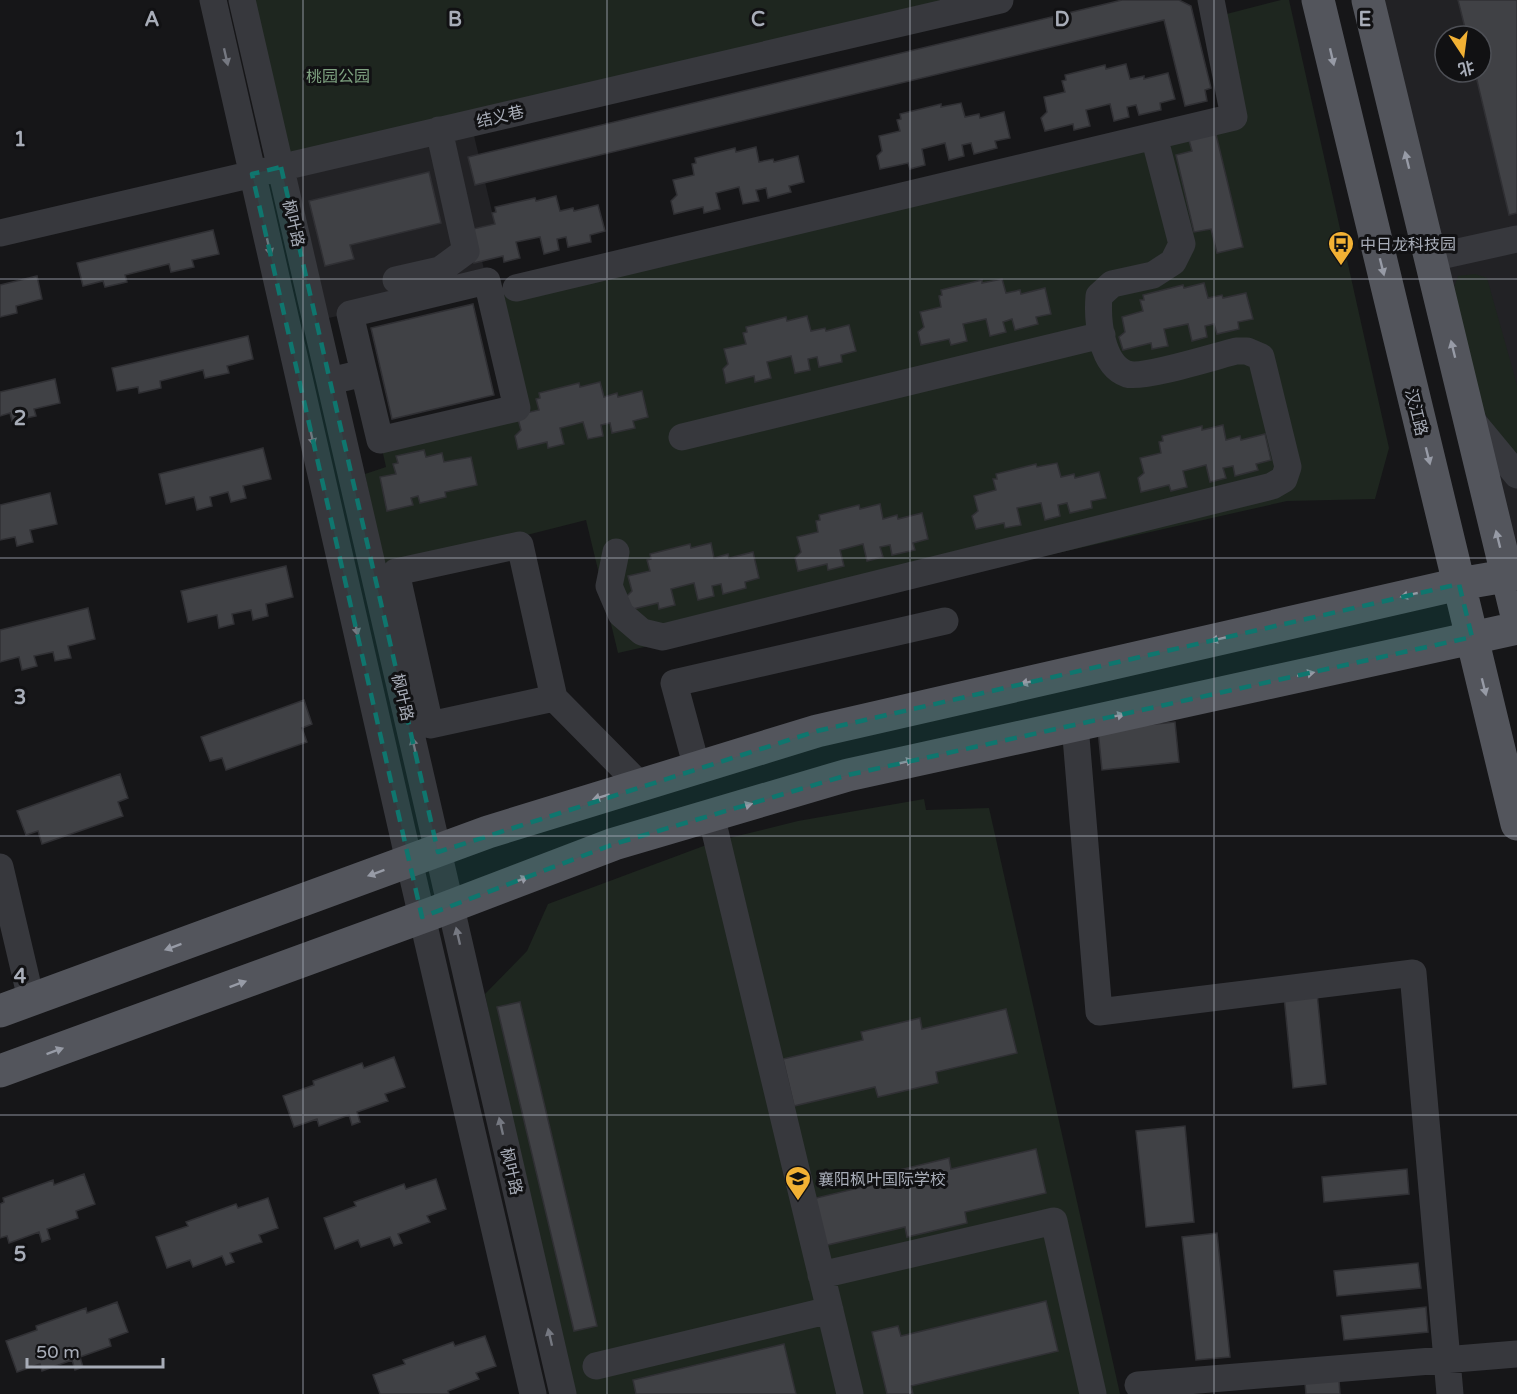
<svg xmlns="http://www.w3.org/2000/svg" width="1517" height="1394" font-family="'Varela Round','Noto Sans SC',sans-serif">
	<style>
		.built { fill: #222225; fill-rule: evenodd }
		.green { fill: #1e261f }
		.building { fill: #404145; stroke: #303034; stroke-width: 1.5 }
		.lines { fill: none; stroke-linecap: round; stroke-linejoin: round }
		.minor { stroke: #37383d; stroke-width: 27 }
		.major { stroke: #53555c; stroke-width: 33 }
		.oneway { fill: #757881 }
		.oneway2 { fill: #979ba6 }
		.marked { fill: #0f766e; fill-opacity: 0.2; stroke: #0f766e; stroke-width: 4.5; stroke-dasharray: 12 8; stroke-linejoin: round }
		.grid { fill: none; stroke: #a8adb8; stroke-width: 1.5; stroke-opacity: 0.55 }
		.labels { text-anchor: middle; stroke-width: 6; stroke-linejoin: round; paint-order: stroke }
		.park-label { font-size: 16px; fill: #7fa381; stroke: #111113 }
		.street-label { font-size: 16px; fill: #a8adb8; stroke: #111113 }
		.poi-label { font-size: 16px; fill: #a8adb8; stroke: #111113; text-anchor: start }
		.grid-label { font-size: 20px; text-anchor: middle; font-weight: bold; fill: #a8adb8; stroke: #111113; stroke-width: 6; stroke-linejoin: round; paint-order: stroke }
	</style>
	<rect width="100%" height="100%" fill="#161618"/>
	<path class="built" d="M1368,0H1517V574ZM1445,36H1481V72H1445Z
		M471,123L495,224L474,263L482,261L487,281L316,321L281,167Z"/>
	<path class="green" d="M242,0H1000L281,167Z
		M1281,0H1289L1389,448L1375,499L1287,501L618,653L586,520L385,571L365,474L386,467L380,440L517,408L490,294L1234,117L1215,17Z
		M1475,274L1487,278L1517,385V466L1484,412L1453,290L1458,276Z
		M924,799L926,810L989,808L1120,1394H563L485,994L527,951L548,904L717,841L798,821Z"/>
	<path class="building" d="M1122,0H1179L1191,6L1211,88L1205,90L1207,101L1185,106L1164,20L475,185L468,157Z
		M1458,0H1517V213L1509,215L1475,72H1481V36H1467Z
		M1126,64L1130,79L1144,76V79L1168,73L1175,99L1160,103L1161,110L1139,115L1136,105L1127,107L1129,117L1114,121L1110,104L1086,110L1090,126L1074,130L1073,124L1045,131L1041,118L1047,112L1044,97L1065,92L1062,81L1066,80L1065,75L1105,65L1106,69Z
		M961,103L965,117L979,114L980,118L1004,112L1010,138L995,141L997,148L974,154L971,143L962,145L964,156L949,160L945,143L922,149L925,165L910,169L908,163L880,169L877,156L882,151L879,136L900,131L897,120L901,119L900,114L941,104V107Z
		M1214,126L1243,247L1217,253L1211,229L1194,232L1176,155L1192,151L1187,133Z
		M756,147L759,162L773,159L774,162L798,156L804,182L789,186L791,192L768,198L766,188L756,190L759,201L743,204L739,187L716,193L720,209L704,213L703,207L674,214L671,201L677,195L673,180L694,175L692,164L696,163L695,158L735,148L736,152Z
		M429,172L441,223L350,245L354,259L325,266L309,201Z
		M556,196L560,211L573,208L574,211L598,205L605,231L590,235L591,242L568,247L566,237L557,239L559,250L544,254L540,237L516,242L520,258L504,262L503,256L474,263L471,250L473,229L495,224L492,213L496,212L495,207L535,198L536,201Z
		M213,230L219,254L192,260L194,267L171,272L169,264L125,275L127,282L105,287L103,281L83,286L77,263Z
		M37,276L42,299L16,306L17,313L0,317V285Z
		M1002,279L1006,293L1020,290L1021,294L1045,288L1051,314L1036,317L1038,324L1015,330L1012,319L1003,322L1006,332L990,336L986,319L963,324L967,341L951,345L949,339L921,345L918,332L924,327L920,312L941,307L939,296L942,295L941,290L982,280V283Z
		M1204,283L1208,298L1222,295L1223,298L1246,293L1253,319L1238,322L1239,329L1217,334L1214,324L1205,326L1207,337L1192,341L1188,324L1164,329L1168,346L1152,349L1151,343L1123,350L1119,337L1125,332L1122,317L1143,311L1140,300H1144L1143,295L1183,285L1184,288Z
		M473,304L494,395L392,419L371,328Z
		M807,316L811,331L825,328L826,331L849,325L856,351L841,355L842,362L819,367L817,357L808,359L810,370L795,373L791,356L767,362L771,378L755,382L754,376L726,383L723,369L728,364L724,349L746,344L743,333L747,332L746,327L786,317L787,321Z
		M248,336L253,359L227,366L229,373L205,378L203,370L160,381L161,388L139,393L138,387L117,391L112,368Z
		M55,379L60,403L34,409L36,416L12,421L10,413L0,416V392Z
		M600,382L604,397L617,393L618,397L642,391L648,417L633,421L635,428L612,433L610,423L601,425L603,436L588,439L583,422L560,428L564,444L548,448L547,442L518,449L515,436L521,430L517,415L539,410L536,399L540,398L539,393L579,383L580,387Z
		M1223,425L1226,440L1240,436L1241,440L1265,434L1271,460L1256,464L1258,470L1235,476L1233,466L1223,468L1226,478L1210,482L1206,465L1183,471L1187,487L1171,491L1169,485L1141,492L1138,478L1144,473L1140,458L1161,453L1159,442L1163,441L1162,436L1202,426V430Z
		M263,448L271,479L243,486L246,498L231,502L228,492L210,497L212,506L197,510L194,497L166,504L159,474Z
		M424,450L426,457L442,453L444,462L471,457L477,485L445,492L446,497L420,503L418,496L411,498L413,505L387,511L380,477L396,474L393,464L398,463L396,456Z
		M1057,463L1061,477L1074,474L1075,478L1099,472L1106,498L1091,501L1092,508L1070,513L1067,503L1058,505L1060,516L1045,520L1041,503L1017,508L1021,525L1005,528L1004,523L976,529L972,516L978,511L974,496L996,490L993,479H997L996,474L1036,464L1037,467Z
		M50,493L57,524L30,530L33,542L17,546L15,537L0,540V505Z
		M880,504L883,519L897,515L898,519L922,513L928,539L913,543L915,550L892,555L890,545L880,547L883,557L867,561L863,544L840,550L844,566L828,570L827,564L798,571L795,558L801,552L797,537L818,532L816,521L820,520L819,515L859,505L860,509Z
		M711,543L714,558L728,554L729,558L753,552L759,578L745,582L746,588L723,594L721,584L712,586L714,596L698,600L694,583L671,589L675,605L659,609L658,603L629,610L626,597L632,591L628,576L650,571L647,560L651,559L650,554L690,544L691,548Z
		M286,566L293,597L266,604L268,616L253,620L251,610L232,614L234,624L219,628L217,615L188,622L181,591Z
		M88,608L95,639L68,646L71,658L55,661L53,652L34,656L37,666L22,670L19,657L0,662V630Z
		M304,700L312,724L302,728L307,742L226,770L222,758L210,761L201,737Z
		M1175,722L1179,762L1102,770L1098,730Z
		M120,774L128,798L118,802L123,816L42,844L38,831L26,835L17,811Z
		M1317,993L1326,1084L1293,1088L1284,996Z
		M520,1002L597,1326L574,1331L497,1007Z
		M1006,1009L1017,1053L936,1072L938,1083L878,1097L875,1087L794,1106L783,1059L863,1040L861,1032L920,1018L922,1029Z
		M394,1057L405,1087L385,1094L388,1101L357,1112L360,1122L352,1125L349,1115L319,1126L317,1119L294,1127L283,1096L314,1085L313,1081L362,1063L364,1068Z
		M1185,1126L1194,1222L1146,1227L1136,1131Z
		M1036,1149L1046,1193L965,1212L967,1223L907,1237L905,1227L823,1246L812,1199L892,1180L891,1172L949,1158L951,1169Z
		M1407,1169L1409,1194L1324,1202L1322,1177Z
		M84,1174L95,1204L76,1211L78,1218L47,1229L50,1239L42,1242L39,1232L9,1243L7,1236L0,1238V1204L4,1202L3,1198L53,1180L54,1185Z
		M436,1179L446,1209L427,1216L430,1222L398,1234L402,1243L394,1246L390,1237L361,1247L358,1240L335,1249L324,1218L356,1206L354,1202L404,1184L406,1189Z
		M268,1198L278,1228L259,1235L262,1242L230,1253L234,1262L226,1265L222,1256L193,1267L190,1260L167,1268L156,1237L188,1226L186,1222L236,1204L238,1208Z
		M1217,1233L1230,1357L1196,1360L1182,1237Z
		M1418,1263L1421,1288L1337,1296L1334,1271Z
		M1046,1301L1058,1351L911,1386L913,1394H887L872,1332L898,1326L901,1336Z
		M117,1302L128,1332L109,1339L111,1346L80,1357L83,1367L75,1370L72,1360L42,1371L40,1364L17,1372L6,1341L37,1330L36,1326L86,1308L87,1313Z
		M1426,1307L1428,1332L1344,1340L1341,1316Z
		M485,1336L496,1366L476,1373L479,1379L448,1391L449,1394H380L373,1375L405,1364L403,1360L453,1342L455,1346Z
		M784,1344L796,1394H636L633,1380Z
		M1339,1380L1340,1394H1306L1305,1383Z"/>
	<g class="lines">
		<path class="minor" d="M213,0L409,861L533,1394
			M242,0L563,1394
			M0,233L1000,0
			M1431,258L1517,239
			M396,280L440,270L466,251L439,130
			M516,288L1234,117L1211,0
			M330,381L364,373L380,440L517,408L487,281L350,314L364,373
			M1470,418L1517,475
			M682,437L1102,335
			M616,552L609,586L621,614L642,632L663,637L1272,486L1284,479L1288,467L1261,357L1247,351H1236C1216,356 1143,379 1127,374C1101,365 1097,320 1099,296L1112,284L1153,275L1173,262L1182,244L1154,136
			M554,698L430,725L396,572L520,545L554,698L640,785
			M1075,725L1099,1012L1413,973L1450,1394
			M697,768L674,683L945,621
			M711,815L850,1394
			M0,867L31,999
			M821,1275L1054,1221L1093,1394
			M596,1366L830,1310
			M1138,1385L1517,1354"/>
		<path class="major" d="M1318,0L1517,824
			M1368,0L1517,616
			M0,1011L488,832L817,731L1459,584L1517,574
			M0,1071L433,913L614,844L848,775L1517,628"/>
	</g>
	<defs><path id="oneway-solid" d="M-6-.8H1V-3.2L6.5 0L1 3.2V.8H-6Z" transform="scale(1.5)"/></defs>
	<g class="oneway">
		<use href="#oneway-solid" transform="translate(226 57) rotate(77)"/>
		<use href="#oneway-solid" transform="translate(269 247) rotate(77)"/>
		<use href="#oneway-solid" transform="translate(312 437) rotate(77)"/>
		<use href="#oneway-solid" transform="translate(356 627) rotate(77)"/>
		<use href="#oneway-solid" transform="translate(414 746) rotate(-103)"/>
		<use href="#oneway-solid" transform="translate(458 936) rotate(-103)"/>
		<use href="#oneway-solid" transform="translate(501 1126) rotate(-103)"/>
		<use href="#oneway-solid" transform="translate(550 1337) rotate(-103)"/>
	</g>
	<g class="oneway2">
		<use href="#oneway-solid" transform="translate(1332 57) rotate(77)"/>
		<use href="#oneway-solid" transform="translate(1407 160) rotate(-104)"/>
		<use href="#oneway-solid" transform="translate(1382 267) rotate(76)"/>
		<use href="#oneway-solid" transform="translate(1453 349) rotate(-104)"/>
		<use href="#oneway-solid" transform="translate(1428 456) rotate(76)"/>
		<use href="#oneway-solid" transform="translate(1498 539) rotate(-104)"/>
		<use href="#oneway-solid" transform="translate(1409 595) rotate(167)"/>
		<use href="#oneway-solid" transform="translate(1219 639) rotate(167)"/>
		<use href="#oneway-solid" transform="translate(1306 674) rotate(-12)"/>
		<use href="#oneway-solid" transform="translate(1029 682) rotate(167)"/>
		<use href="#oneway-solid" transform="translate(1484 687) rotate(76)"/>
		<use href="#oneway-solid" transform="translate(1116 716) rotate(-12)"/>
		<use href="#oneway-solid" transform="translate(905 762) rotate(-13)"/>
		<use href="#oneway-solid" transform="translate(601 797) rotate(163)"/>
		<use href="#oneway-solid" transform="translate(744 806) rotate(-16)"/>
		<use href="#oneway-solid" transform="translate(376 873) rotate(160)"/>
		<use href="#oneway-solid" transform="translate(520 880) rotate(-21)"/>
		<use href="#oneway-solid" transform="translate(173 947) rotate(160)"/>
		<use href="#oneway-solid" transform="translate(238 984) rotate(-20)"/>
		<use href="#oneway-solid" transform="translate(55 1051) rotate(-20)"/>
	</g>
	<path class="marked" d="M281,167L438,852L817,731L1459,584L1472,637L848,775L614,844L422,917L252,174Z"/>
	<path class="grid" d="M303,0V1394M607,0V1394M910,0V1394M1214,0V1394M0,279H1517M0,558H1517M0,836H1517M0,1115H1517"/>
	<defs>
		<symbol id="bus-pin" viewBox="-11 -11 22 30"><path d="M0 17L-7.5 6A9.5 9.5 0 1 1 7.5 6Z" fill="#f2b134" stroke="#111113"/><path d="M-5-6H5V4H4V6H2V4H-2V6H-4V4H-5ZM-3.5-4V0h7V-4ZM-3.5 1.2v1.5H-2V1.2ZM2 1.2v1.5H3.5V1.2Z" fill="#111"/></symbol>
		<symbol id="school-pin" viewBox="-11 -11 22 30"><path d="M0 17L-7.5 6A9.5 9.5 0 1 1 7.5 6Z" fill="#f2b134" stroke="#111113"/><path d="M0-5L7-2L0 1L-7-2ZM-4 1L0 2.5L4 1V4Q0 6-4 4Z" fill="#111"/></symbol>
	</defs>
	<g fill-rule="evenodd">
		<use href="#bus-pin" x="1326" y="229" width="30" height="40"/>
		<use href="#school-pin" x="783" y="1164" width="30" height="40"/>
	</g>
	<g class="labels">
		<g class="park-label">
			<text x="338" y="82">桃园公园</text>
		</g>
		<g class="street-label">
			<text transform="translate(500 116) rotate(-13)" y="6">结义巷</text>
			<text transform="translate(294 223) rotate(77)" y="6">枫叶路</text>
			<text transform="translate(1417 412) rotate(76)" y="6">汉江路</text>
			<text transform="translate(403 697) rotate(77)" y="6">枫叶路</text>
			<text transform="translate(512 1171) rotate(77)" y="6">枫叶路</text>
		</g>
		<g class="poi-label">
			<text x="1360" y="250">中日龙科技园</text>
			<text x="818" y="1185">襄阳枫叶国际学校</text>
		</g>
	</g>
	<g class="grid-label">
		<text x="152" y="26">A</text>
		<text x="455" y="26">B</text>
		<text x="758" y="26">C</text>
		<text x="1062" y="26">D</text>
		<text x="1365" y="26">E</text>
		<text x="20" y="146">1</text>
		<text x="20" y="425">2</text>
		<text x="20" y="704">3</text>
		<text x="20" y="983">4</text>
		<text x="20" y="1261">5</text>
	</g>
	<g transform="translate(1463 54) rotate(167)"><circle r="28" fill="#111113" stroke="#4d4f55" stroke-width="1.5"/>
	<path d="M0-4.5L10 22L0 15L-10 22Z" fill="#f2b134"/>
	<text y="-9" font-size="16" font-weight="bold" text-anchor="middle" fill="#a8adb8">北</text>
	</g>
	<path d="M27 1358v9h136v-9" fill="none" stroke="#a8adb8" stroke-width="3"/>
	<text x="36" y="1358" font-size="18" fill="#a8adb8" stroke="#111113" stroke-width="4.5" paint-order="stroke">50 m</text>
</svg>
